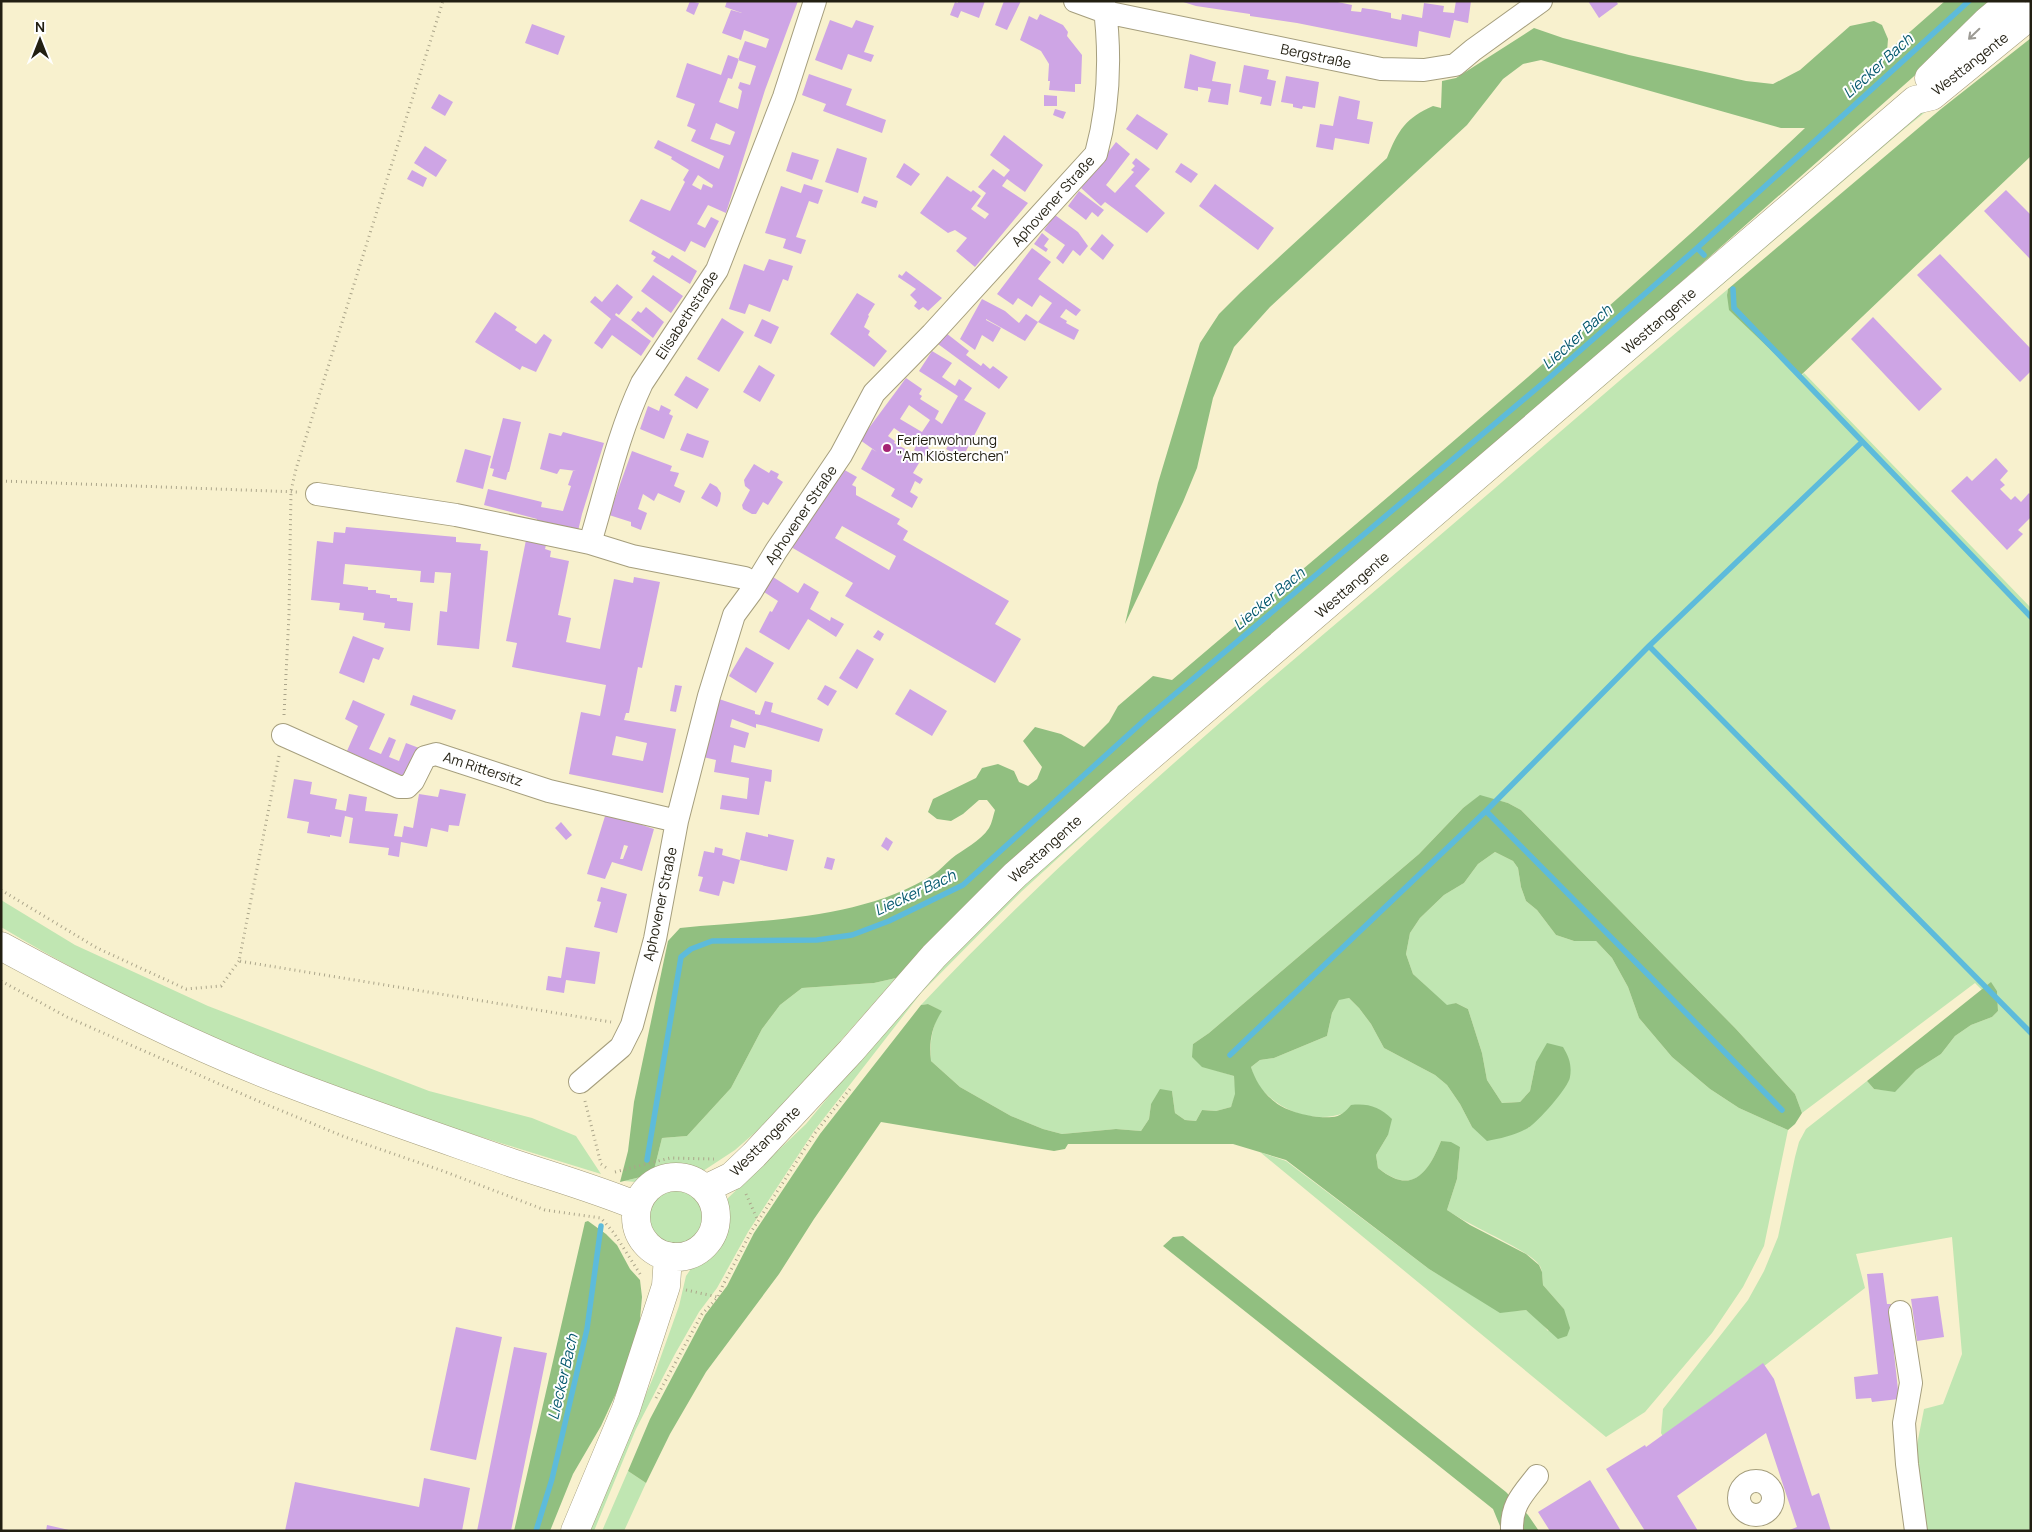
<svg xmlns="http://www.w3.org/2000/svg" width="2032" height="1532" font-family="Manrope,sans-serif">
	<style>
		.green { fill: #c0e6b2 }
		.forest { fill: #91bf80 }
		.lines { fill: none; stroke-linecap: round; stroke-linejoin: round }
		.stream { stroke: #5dbbdb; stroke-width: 5.5 }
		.building { fill: #cea5e5; fill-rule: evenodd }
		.minor-casing { stroke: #a59e7d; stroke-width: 24 }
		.major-casing { stroke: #a59e7d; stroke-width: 29 }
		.path { stroke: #aba58a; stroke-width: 3; stroke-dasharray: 1 4; stroke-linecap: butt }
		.minor { stroke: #fff; stroke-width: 22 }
		.major { stroke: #fff; stroke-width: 28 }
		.oneway { stroke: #9c9a94 }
		.poi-dot { fill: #a52474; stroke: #fff; stroke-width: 2 }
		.labels { text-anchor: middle; stroke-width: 4; stroke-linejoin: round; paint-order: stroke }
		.street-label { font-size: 14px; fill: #221f12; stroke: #fff }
		.poi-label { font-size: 14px; fill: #221f12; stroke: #fff; text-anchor: start }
		.water-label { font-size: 15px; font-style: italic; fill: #06596f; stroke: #fff }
	</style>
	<rect width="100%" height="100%" fill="#f8f1ce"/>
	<path class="green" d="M2031,27L1903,130L1137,786L1022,891L921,993L814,1131L748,1232L717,1288L699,1312L675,1354L636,1429L594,1531H588L655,1373L679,1306L686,1276L695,1263L709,1257L723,1238L728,1218V1198L806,1124L920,986L1024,881L1931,100Z
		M1728,289L1727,295L1800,377L1804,373L2031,608V1531H1921L1915,1455L1924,1409L1943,1404L1962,1354L1952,1237L1856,1254L1865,1288L1666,1442L1661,1433L1663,1409L1748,1300L1764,1271L1778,1237L1795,1157L1799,1142L1806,1129L1867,1081L1874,1089L1895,1091L1916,1070L1941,1054L1955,1036L1971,1025L1992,1017L1998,1011L1997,991L1991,983L1982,990L1975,983L1802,1113L1795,1094L1736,1029L1521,810L1508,803L1480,796L1463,808L1419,854L1209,1033L1193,1044L1202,1066L1234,1076L1236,1094L1231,1107L1216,1111L1202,1110L1196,1121L1185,1120L1175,1113L1172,1091L1151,1104L1149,1119L1141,1131L1116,1129L1062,1134L1043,1129L1011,1116L960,1087L931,1061C930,1042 931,1028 941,1011L928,1004L921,1005C1066,851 1229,714 1390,578C1503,482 1614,384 1728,289Z
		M1495,852L1513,861L1518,868L1521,887L1526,901L1537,910L1556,935L1574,941H1596L1612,958L1628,987L1639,1018L1672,1057L1710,1089L1739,1108L1788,1130L1764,1246L1743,1287L1712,1333L1645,1412L1606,1437L1260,1152L1286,1161L1429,1269L1500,1312L1526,1310L1539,1320L1548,1331L1564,1309L1543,1285C1542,1279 1543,1272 1540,1266C1530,1250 1467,1225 1447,1210L1457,1179L1460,1147L1441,1141C1428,1173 1413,1196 1378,1168L1376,1155L1388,1135L1344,1113C1313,1125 1273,1109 1256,1081C1253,1077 1252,1071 1251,1067L1260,1060L1274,1058L1327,1036L1332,1013L1339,999L1349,998L1359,1008L1371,1024L1384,1048L1435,1075L1447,1085L1460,1104L1472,1127L1529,1128L1536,1062L1530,1091L1520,1102L1502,1103L1487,1080L1482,1053L1468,1009L1456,1003L1447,1006L1413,974L1406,954L1410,933L1420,918L1444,895L1464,883L1478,864Z
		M1,900L75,945L208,1006L429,1091L532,1118L576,1136L601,1174C518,1148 432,1123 349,1093C229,1048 111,993 1,927Z
		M896,978L774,1116L735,1150L700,1173L674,1169L636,1182L624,1181L653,1174L662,1138L687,1136L731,1088L762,1029L780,1005L802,988L874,983Z
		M649 1217a27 27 0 1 1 54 0a27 27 0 1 1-54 0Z
		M628,1471L646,1483L624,1531H602Z"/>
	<path class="forest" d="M1945,1H1999L1628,329L1206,690L1116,770L896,978L874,983L802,988L780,1005L762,1029L731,1088L687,1136L662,1138L653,1174L620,1182L628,1151L634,1102L668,941L680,928C761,920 863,920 934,874C940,870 945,864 951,859C963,849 980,842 989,828C992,823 993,816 995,810L987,800H979L963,814L951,821L937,819L928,812L933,799L976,778L982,768L998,764L1014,771L1019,782L1028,786L1037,779L1042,767L1023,741L1035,727L1061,734L1084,747L1109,722L1118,706L1153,676L1172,680C1385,499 1601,320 1805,128H1781L1541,60L1523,64L1503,79L1467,125L1270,307L1234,347L1213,398L1197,468L1183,502L1125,624L1158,483L1200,343L1219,314L1241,292L1387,158C1398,130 1406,118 1433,106L1441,108L1442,81L1456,78L1534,28L1563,38L1629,55L1746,81L1773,84L1800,70L1850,26L1874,21L1882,25L1888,39L1887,52Z
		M2031,38V156L1799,377L1729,310L1727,295L1728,289L1941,109Z
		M1480,795L1508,803L1521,810L1736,1029L1795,1094L1802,1113L1795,1124L1788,1130L1739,1108L1710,1089L1672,1057L1639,1018L1628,987L1612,958L1596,941H1574L1556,935L1537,910L1526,901L1521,887L1518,868L1513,861L1495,852L1478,864L1464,883L1444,895L1420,918L1410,933L1406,954L1413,974L1447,1005L1456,1003L1468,1009L1482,1053L1487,1080L1502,1103L1520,1102L1530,1091L1536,1062L1547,1043L1563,1047C1569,1057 1572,1065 1570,1077C1569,1087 1537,1123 1528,1128C1516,1135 1500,1139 1487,1141L1472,1127L1460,1104L1447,1085L1435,1075L1384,1048L1371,1024L1359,1008L1349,998L1339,1000L1332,1013L1327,1036L1274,1058L1260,1060L1251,1067C1255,1080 1263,1093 1275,1102C1287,1112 1316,1119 1332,1117C1340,1117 1346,1111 1351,1105C1368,1103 1380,1107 1392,1119L1388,1135L1376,1155L1378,1168C1412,1196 1428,1173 1441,1141L1451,1142L1460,1147L1457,1179L1447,1210L1470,1225L1526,1254L1539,1265L1542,1272L1543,1285L1564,1309L1570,1328L1567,1336L1558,1339L1526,1310L1500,1313L1429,1269L1286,1160L1233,1144H1068L1065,1149L1054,1151L881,1122L814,1219L779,1274L706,1372L670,1434L646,1483L628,1471L650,1419L705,1315L727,1286L754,1233L820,1134L921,1005L928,1004L942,1011C931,1028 929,1042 931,1061L960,1087L1011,1116L1043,1129L1062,1134L1116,1129L1141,1131L1149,1119L1151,1104L1160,1089L1172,1091L1175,1113L1185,1120L1196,1121L1202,1110L1216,1111L1231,1107L1235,1094L1234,1076L1202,1067L1192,1057L1193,1044L1209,1033L1419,854L1463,808Z
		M1991,982L1997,991L1998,1011L1992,1017L1971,1025L1955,1036L1941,1054L1916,1070L1895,1092L1874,1089L1867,1081Z
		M588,1221L606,1234L617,1245L630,1269L640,1280L642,1297L639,1330L631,1361L601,1426L573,1474L550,1531H514L585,1222Z
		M1183,1236L1506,1492L1528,1515L1539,1531H1502L1493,1509L1163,1246L1173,1237Z"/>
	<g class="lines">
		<path class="stream" d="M1697,248L1704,255
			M1733,289L1734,308L2031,617
			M1862,442L1649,646L2031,1033
			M1649,646L1486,811L1782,1110
			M1230,1055L1486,811
			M647,1160L681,957L691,949L712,941L817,940L852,935L889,921L963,885L1149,716L1549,378L1697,248L1969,1
			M536,1531L552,1479L587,1329L601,1226"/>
	</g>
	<path class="building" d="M690,1L699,3L694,15L686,11Z
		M727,1H798L765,90L726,213L708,205L697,224L705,228L711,217L719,221L705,248L691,241L685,252L629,221L641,199L670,211L685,182L683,180L689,170L671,159L672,157L654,148L658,140L719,169L724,156L691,141L696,130L687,126L695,104L676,97L687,63L721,75L728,55L739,59L732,79L728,78L719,102L738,109L742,91L738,88L740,82L750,85L756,66L738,60L745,41L766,48L769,39L744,30L741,40L722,33L731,10L742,13L725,7ZM716,123L735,132L730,145L710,139ZM698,175L713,185L712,188L703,184L701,190L692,185Z
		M958,1H985L979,18L961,11L958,18L950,15L955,2L958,3Z
		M1004,1H1021L1007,30L995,25Z
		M1180,1H1333L1352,5L1351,11L1361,12L1362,8L1376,10L1391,13V18L1401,20L1402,14L1422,18L1424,3L1444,6L1443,12L1454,13L1456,1H1471L1468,23L1454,20L1450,38L1419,31L1417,47L1297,23L1250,16V14L1196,6Z
		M1588,1H1616L1618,4L1599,18Z
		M1040,14L1063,25L1068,32L1067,36L1082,55L1081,84H1075V92L1049,90L1050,81H1048L1049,64L1041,51L1020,40L1029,16L1037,20Z
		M830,20L852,28L856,20L874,26L864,52L874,55L871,62L848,54L842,70L815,60Z
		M532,24L565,36L558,55L525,43Z
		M1190,54L1216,62L1212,81L1231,84L1228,105L1208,102L1211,89L1198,87V91L1184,88Z
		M1244,65L1269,70L1267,79L1276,81L1271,106L1260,104L1262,97L1239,92Z
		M809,74L852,89L846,105L886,120L882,133L823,111L826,104L802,95Z
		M1286,76L1319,82L1315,108L1303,106L1302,109L1293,107V104L1281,102Z
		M439,94L453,102L445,116L431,108Z
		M1044,95L1057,96V106H1044Z
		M1339,96L1360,101L1357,119L1373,122L1369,144L1335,138L1333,150L1316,147L1320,124L1333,126Z
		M1055,109L1066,112L1063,119L1053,115Z
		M1137,114L1168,134L1157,150L1126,129Z
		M1004,135L1043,165L1025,192L1007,179L1002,186L1028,203L975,267L956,251L967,238L955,230L948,233L920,213L947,176L971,192L973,190L981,196L971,209L985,219L989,214L977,206L986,193L978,187L993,169L1004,177L1010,170L990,155Z
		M1116,142L1130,154L1106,185L1115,193L1134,172L1131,170L1135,166L1132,163L1136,158L1150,169L1135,186L1165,213L1147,233L1105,202L1101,206L1081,188Z
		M425,146L447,160L436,177L414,163Z
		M837,148L867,158L858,193L825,182Z
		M792,152L819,160L812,180L786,171Z
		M904,163L920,174L911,186L896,177Z
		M1181,163L1198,174L1191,183L1175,172Z
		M412,170L427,178L423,187L407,179Z
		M804,184L823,190L818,204L809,201L796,237L806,240L801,254L783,248L786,239L765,233L781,186L801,193Z
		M1215,184L1274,228L1258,250L1199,206Z
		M2006,190L2031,215V260L1984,211Z
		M1079,191L1104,210L1098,217L1092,212L1086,220L1068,206Z
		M864,196L878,201L876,208L861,203Z
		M1055,215L1078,232L1088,246L1080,256L1073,250L1063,264L1056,258L1065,245L1044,230Z
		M1042,233L1049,239L1044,246L1048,249L1046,252L1034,244Z
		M1102,234L1114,245L1103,260L1090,249Z
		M1032,248L1051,262L1038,279L1081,310L1076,316L1066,309L1060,317L1067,321L1066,323L1079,330L1074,340L1038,322L1052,303L1040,295L1032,307L1018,298L1013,305L997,294Z
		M653,250L669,259L672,255L697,271L690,284L653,261L656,257L651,254Z
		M1940,254L2031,349V371L2020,382L1917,275Z
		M769,259L793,266L788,281L783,279L770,312L749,304L745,314L729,309L744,264L764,271Z
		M906,271L942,298L928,311L923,307L919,310L914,306L917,302L910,295L916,289L898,277L899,274L902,276Z
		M653,275L683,296L671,313L641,291Z
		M617,284L633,297L619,315L616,313L615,315L651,341L641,356L612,335L602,349L594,343L611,319L590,302L595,296L602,302Z
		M857,293L875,304L868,315L869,316L864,327L870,331L868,335L887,351L874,367L830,334Z
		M982,299L1005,311L1019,323L1026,314L1038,322L1025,341L986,319V320L1001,328L993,342L982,335L975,350L960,339Z
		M646,307L664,322L653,338L631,320L638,311L641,313Z
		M495,312L517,327L515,330L536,344L544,334L552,340L536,372L522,366L520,370L475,342Z
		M1873,317L1942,389L1919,411L1851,339Z
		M722,318L744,332L719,372L697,359Z
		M762,319L779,327L771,344L754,336Z
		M946,333L969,351L966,355L981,366L983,363L990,369L993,366L1008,377L999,389L938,344Z
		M932,351L952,363L942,377L955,386L959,379L972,388L964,400L986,413L966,451L955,454L946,449L950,443L936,435L928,448L938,456L936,460L933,458L932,460L914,450L917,444L894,428L888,436L895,441L894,443L922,458L913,473L923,479L920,484L915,481L910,492L918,497L912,508L891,496L895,489L861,469L872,449L877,452L860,440L906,378L922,389L919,394L922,396L920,399L939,411L935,419L942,424L958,396L919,371ZM909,405L930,420L922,432L900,419Z
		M759,365L775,375L760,402L743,392Z
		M686,376L709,389L697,409L674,395Z
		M661,405L671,410L669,414L673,416L664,439L640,429L648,406L659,411Z
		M503,418L521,422L509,472H508L506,480L492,476L494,469L490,468Z
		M563,432L604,443L582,514L578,531L536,523L537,519L484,505L488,489L542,502L541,507L563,511L571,486L568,485L573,471H576L560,469L557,474L540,469L549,433L561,436Z
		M687,433L709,441L703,458L680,450Z
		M465,449L491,456L483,489L456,482Z
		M632,451L672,466L670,471L679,473L674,486L685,491L680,503L658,493L654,501L643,494L638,509L647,513L641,530L631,526V522L609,515Z
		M1996,458L2008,471L2000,480L2005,485L2000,489L2011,500L2015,496L2021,502L2029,493L2031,495V517L2018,530L2023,534L2007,550L1951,491L1967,476L1972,481Z
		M754,464L769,473L771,470L779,474L777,478L783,482L768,505L763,502L756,514H752L743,509L742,505L750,490L745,486L744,480Z
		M841,468L857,477L852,485L856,487V495L900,519L897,524L908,531L903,540L1009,601L995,624L1021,639L995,683L845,596L853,583L791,547ZM842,526L896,556L889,570L835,538Z
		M710,483L717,487L721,493L720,501L717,507L701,498Z
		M346,527L456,537V542L481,544L480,550L488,551L479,649L437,645L440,611L447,612L451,573L435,572L434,583L420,582L421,571L345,564L343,584L368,587V590H376V593L390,595V598H397V601L413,603L410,631L384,628L385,623L363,620L364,613L339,610L340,603L311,600L317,541L333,543L334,532L345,533Z
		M526,540L546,545L545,549L551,551L550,557L569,561L558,615L571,618L566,642L600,649L614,579L633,583L634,577L660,582L642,668L638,667L629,713H626L624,720L676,729L663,793L569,774L581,712L600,716L606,685L512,667L517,643L506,641ZM616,736L647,743L643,761L612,755Z
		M773,577L798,593L804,583L819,592L810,609L830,621L831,617L844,624L836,637L808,619L789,650L759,632L770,611L772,612L778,601L764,592Z
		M878,630L884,634L880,641L873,637Z
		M353,636L384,648L379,660L373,658L364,683L339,673Z
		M746,647L774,663L756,693L729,676Z
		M857,649L874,659L857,689L839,678Z
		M675,685L682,686L676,712L670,711Z
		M825,685L837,691L828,706L817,699Z
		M910,689L947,711L932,736L895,714Z
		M413,695L456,710L452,720L410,705Z
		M719,699L755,711V714L760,715L765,701L773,703L771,712L823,729L819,742L765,726L756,724V728L732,719L730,727L749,733L745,748L734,745L731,762L772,770L771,782L765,781L759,815L720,809L722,795L747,799L749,778L714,772L716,760L703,757Z
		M353,700L385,714L369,749L381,754L389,737L396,740L389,757L399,761L406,743L419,748L407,778L347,751L358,726L345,719Z
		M294,779L312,782L310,794L337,799L335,809L346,811L349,794L367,797L365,811L398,814L394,836L402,837L404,826L413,828L419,794L438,797L440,789L466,794L459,826L449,825L448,832L431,828L427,847L401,842L399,857L388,855L389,848L349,843L353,818L345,816L341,837L330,835V837L307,833L309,822L287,818Z
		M606,813L654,829L642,871L612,862L605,879L587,874ZM624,845L628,846L623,859H620Z
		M561,822L572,835L566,840L555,828Z
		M746,832L768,837V834L794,840L787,871L740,860Z
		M886,837L893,842L888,851L881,846Z
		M715,847L723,849L722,855L740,860L734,884L723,881L719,896L699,891L703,877L698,876L704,851L714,853Z
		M827,857L835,859L832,870L824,868Z
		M601,887L627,894L617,933L594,927L601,902L597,901Z
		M566,947L600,952L595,984L566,980L564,993L546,990L548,976L561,978Z
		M1883,1273L1887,1304H1891L1892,1315L1890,1316L1899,1399L1872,1402L1871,1398L1856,1399L1854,1377L1878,1374L1867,1274Z
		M1938,1296L1944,1337L1917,1341L1911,1299Z
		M456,1327L502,1337L476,1460L430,1450Z
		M514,1347L547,1353L511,1531H477Z
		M1763,1363L1774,1379L1812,1496L1819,1493L1831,1531H1787L1797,1527L1766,1433L1677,1496L1698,1531H1645L1606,1469L1645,1445L1646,1447Z
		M424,1478L470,1488L462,1531H285L295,1482L419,1507Z
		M1590,1480L1621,1531H1550L1538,1512Z
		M47,1525L69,1530V1531H46Z"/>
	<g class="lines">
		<defs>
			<path id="minor" d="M1075,1L1105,12L1381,69L1424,70L1455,65L1473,50L1541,1
				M317,494L456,515L590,543L632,556L745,578L755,585
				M590,543C606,490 618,434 642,383L717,270L784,97L815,1
				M283,735L399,787H407L413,781L425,757L436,754L549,791L677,821
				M580,1082L621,1047L632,1025L655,939L677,821L709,696L734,615L751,592L776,551L841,455L874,393L932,334L1096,154C1110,103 1111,53 1104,1
				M1900,1312L1911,1383L1904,1423L1907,1464L1916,1531
				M1739 1498a17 17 0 1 1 34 0a17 17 0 1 1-34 0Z
				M1512,1531C1511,1505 1522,1495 1537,1476"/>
			<path id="major" d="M1929,78L1987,21L2011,1
				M1,946C95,997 191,1046 291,1084C364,1112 438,1137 512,1163C554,1177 596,1189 637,1206
				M636 1217a40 40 0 1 1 80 0a40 40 0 1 1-80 0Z
				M705,1189L732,1176L754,1155L851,1051L934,956L1015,875L1118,784L1915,100L1932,96L2031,15
				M575,1531L626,1409L666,1286L668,1256"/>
		</defs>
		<use href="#minor" class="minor-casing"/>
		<use href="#major" class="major-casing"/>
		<path class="path" d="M1,481L298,492
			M284,715L289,614L291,491L296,469L443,1
			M279,756L239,961L611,1022
			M1,890L97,948L186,989L221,986L239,961
			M1,981L67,1017L258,1101L345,1137L443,1171L545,1210L601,1218L614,1233L642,1277
			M585,1101L601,1164L608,1169
			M615,1172L670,1158L714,1159
			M746,1194L758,1221
			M686,1290L718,1297
			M656,1398L702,1314L718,1297L723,1285L751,1232L815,1133L850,1089"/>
		<use href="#minor" class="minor"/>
		<use href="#major" class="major"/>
	</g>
	<defs><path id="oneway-shaft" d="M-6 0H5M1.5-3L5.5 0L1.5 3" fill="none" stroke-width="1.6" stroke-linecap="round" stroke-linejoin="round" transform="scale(1.25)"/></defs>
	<use class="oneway" href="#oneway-shaft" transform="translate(1974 34) rotate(136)"/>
	<circle class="poi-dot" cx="887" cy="448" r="5"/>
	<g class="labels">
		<g class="street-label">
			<text transform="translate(1316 56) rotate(12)" y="5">Bergstraße</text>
			<text transform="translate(1970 64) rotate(-38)" y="5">Westtangente</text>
			<text transform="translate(1053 201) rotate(-48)" y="5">Aphovener Straße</text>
			<text transform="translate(687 315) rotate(-57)" y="5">Elisabethstraße</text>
			<text transform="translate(1659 321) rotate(-41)" y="5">Westtangente</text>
			<text transform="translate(801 515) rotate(-56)" y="5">Aphovener Straße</text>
			<text transform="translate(1352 585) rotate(-41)" y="5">Westtangente</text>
			<text transform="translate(483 769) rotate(18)" y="5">Am Rittersitz</text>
			<text transform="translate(1045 849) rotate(-42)" y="5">Westtangente</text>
			<text transform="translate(660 904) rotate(-78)" y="5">Aphovener Straße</text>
			<text transform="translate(765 1141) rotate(-45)" y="5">Westtangente</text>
		</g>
		<g class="poi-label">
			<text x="897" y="445">Ferienwohnung<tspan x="897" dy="16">"Am Klösterchen"</tspan></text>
		</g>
		<g class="water-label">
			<text transform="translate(1878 66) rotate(-42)" y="5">Liecker Bach</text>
			<text transform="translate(1577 337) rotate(-42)" y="5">Liecker Bach</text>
			<text transform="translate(1269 599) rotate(-40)" y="5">Liecker Bach</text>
			<text transform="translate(915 893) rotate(-25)" y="5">Liecker Bach</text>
			<text transform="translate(563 1377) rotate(-77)" y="5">Liecker Bach</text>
		</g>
	</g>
	<rect width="2032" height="1532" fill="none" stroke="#221f12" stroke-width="5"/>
	<g transform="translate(40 40)" stroke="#ffffff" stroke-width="4" paint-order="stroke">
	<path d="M0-4L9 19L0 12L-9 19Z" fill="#221f12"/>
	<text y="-8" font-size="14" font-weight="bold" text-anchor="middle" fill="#221f12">N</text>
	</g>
</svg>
